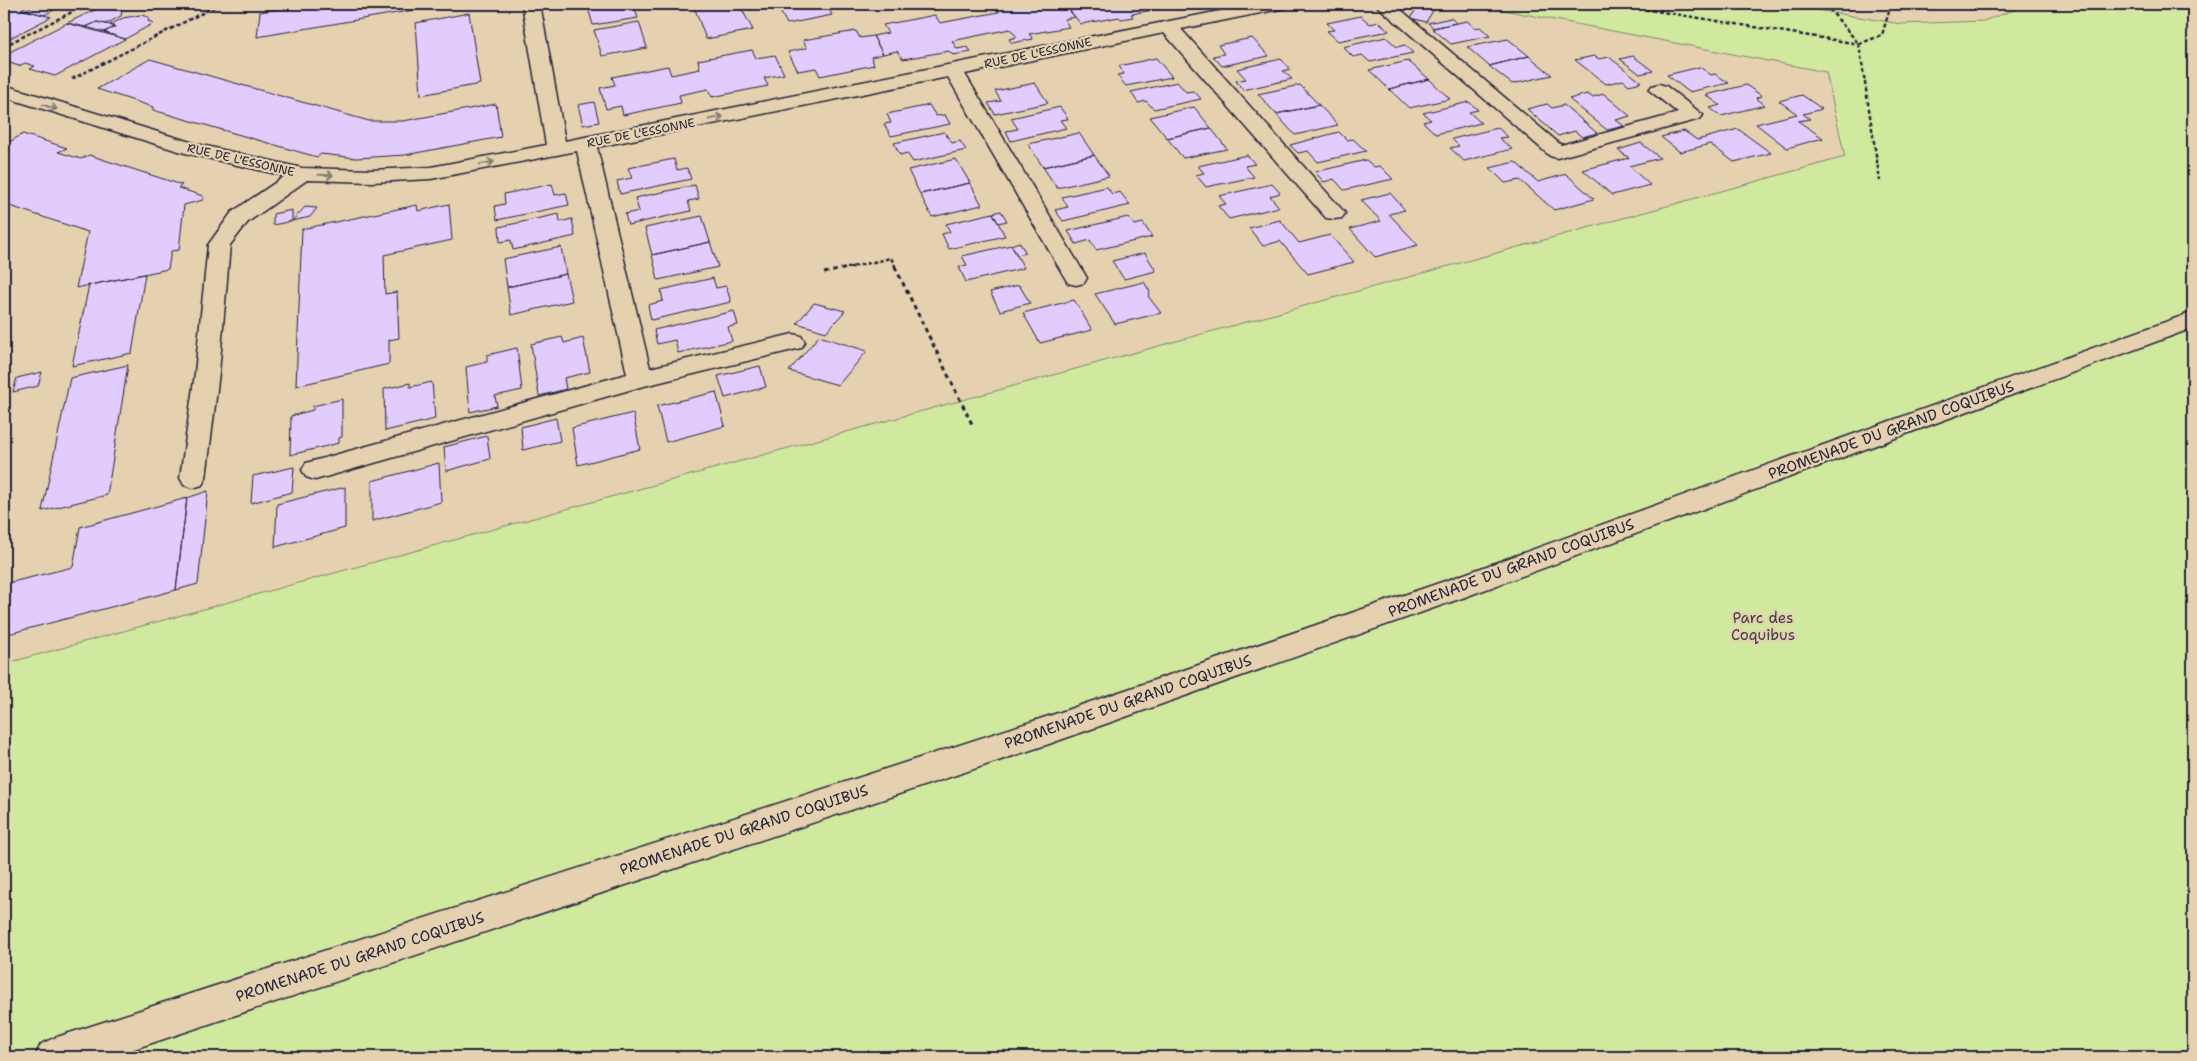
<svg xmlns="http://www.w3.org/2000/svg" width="2197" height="1061" font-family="'Shantell Sans',sans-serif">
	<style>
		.green { fill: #d1e99e; stroke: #7a866c }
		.building { fill: #e2ccfd; stroke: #22223b }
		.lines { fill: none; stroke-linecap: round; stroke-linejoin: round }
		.minor-casing { stroke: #22223b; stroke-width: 3 }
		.path-far1 { stroke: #22223b; stroke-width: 2.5; stroke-dasharray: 4 2.5; stroke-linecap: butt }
		.path { stroke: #22223b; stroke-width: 3; stroke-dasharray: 4.5 4; stroke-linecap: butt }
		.minor { fill: #e5d1af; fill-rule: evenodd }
		.oneway { stroke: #847a75 }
		.labels { text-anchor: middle; stroke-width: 4.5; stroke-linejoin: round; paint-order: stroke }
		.far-street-label { font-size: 12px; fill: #22223b; stroke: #e5d1af }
		.street-label { font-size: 15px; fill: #22223b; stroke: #e5d1af }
		.park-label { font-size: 15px; fill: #3c404a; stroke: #e5d1af }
	</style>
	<rect width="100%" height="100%" fill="#e5d1af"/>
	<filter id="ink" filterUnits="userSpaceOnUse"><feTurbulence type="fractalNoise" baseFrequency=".02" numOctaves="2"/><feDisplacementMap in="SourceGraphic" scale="10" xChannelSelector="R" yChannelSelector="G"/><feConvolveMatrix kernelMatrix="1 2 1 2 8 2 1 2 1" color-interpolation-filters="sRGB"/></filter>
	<g filter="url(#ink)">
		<path class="green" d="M1472,4H1780L1901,24L1983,21L2031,4H2193V1057H4V664L1845,157L1826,72Z"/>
		<path class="building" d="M4,4H32L21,9L51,17L4,41Z
			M39,4H66L44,15L25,10Z
			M311,4H449L257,37L260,12Z
			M587,4H633L638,18L593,25Z
			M693,4H739L753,30L706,39Z
			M780,4H826L832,15L787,24L780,11L783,10Z
			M994,4H1064L1075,17L1064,19L1069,27L1029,34L1033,39L1012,43L1009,39L1017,37L1010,29L952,41L957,49L968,47L971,52L953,55L949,51L903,59L897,51L883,54L873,36L888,33L883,25L935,15L940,23L999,12Z
			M1064,4H1185L1131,14L1133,17L1121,19L1119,17L1081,24Z
			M1418,5L1434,9L1426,22L1411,18Z
			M99,8L122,10L121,16L106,24L97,22L86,27L67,23Z
			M469,13L480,84L421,95L416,23Z
			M140,15L149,17L148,21L154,23L125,39L104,32L115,27L110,25L123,18Z
			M1361,16L1370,24L1379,22L1389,31L1338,41L1327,31L1334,30L1327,23Z
			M1451,18L1456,23L1434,28L1428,23Z
			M1467,21L1475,28L1480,27L1490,36L1451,44L1432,28Z
			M97,22L110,25L115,27L104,32L86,27Z
			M639,22L647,48L602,56L594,30Z
			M67,23L125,39L55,76L30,69L35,66L25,63L19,66L4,61V55Z
			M856,31L860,38L873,36L883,54L871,57L874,65L820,76L816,68L798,71L788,52L807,48L803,40Z
			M1386,37L1397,47L1405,45L1413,53L1370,62L1362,55L1353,57L1343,47Z
			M1252,38L1269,56L1222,66L1213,56L1224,54L1218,45Z
			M1508,39L1529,56L1489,66L1467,47Z
			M752,50L756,58L775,55L784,74L764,78L768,86L712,97L708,89L679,95L681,103L623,115L621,106L606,109L600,88L615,85L612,77L668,66L671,75L700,69L698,60Z
			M1529,56L1552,75L1512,84L1489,66Z
			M1594,56L1599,59L1609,57L1641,82L1629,85L1623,80L1606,84L1575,60Z
			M1633,56L1653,71L1640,74L1620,59Z
			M1156,58L1172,77L1126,86L1117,75L1124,74L1119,66Z
			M150,59L369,121H403L496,104L501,137L405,155L356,158L321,154L317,157L153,110V107L97,89Z
			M1281,59L1290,69L1283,71L1292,79L1243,90L1236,81L1246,79L1237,69Z
			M1408,61L1429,79L1389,89L1369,70Z
			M1700,67L1711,75L1715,74L1729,83L1689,92L1667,75Z
			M1429,79L1450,99L1409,108L1389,89Z
			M1177,82L1186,92L1194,91L1201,99L1154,109L1146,101L1138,103L1131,92Z
			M1035,83L1048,103L995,114L988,103L1001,101L995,91Z
			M1300,85L1319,105L1276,114L1258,94Z
			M1746,85L1762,96L1756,98L1765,105L1721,116L1710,108L1720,105L1706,95Z
			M1587,94L1592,97L1604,94L1630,116L1616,120L1624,126L1607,130L1569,99Z
			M1802,95L1822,109L1803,114L1810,119L1798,121L1823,138L1787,148L1756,124L1797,114L1779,101Z
			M594,102L599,122L583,125L578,105Z
			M1469,102L1478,110L1469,112L1481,123L1436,134L1423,122L1431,120L1423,113Z
			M1547,104L1552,108L1564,105L1597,133L1582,137L1575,131L1558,136L1527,109Z
			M929,105L936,116L945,115L950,124L891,136L884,124L891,123L887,114Z
			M1319,105L1338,125L1295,135L1276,114Z
			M1060,107L1068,119L1060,120L1066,128L1011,141L1006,131L1018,129L1011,118Z
			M1194,107L1211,128L1167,138L1150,117Z
			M1211,128L1227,149L1183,158L1167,138Z
			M1498,128L1508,137L1499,138L1512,149L1464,161L1450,148L1459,146L1452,139Z
			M1738,129L1771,153L1734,162L1710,144L1680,152L1661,137L1684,131L1697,140Z
			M944,132L952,143L960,141L966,150L913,162L907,153L900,155L894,143Z
			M1339,132L1347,140L1353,139L1366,151L1318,162L1308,151L1298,153L1290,145Z
			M1079,133L1094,155L1043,167L1028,144Z
			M23,134L67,148L58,152L81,159L89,155L182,185L178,188L203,196V200L184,205L179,250L171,251L168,269L76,288L88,232L4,204V145Z
			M1641,143L1660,158L1629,166L1650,185L1612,195L1583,170L1629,158L1618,150Z
			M1094,155L1109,176L1057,188L1043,167Z
			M1247,155L1255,164L1245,166L1254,177L1206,187L1196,175L1204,173L1198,166Z
			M674,159L677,170L687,168L691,179L620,194L617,181L632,178L628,168Z
			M956,159L970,183L920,194L908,170Z
			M1366,160L1374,167L1380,166L1393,179L1344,190L1334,179L1324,182L1315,172Z
			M1515,162L1538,182L1566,174L1594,199L1554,210L1520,180L1505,183L1490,168Z
			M970,183L982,205L932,217L920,194Z
			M552,184L555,195L566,193L569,205L497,220L495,206L505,204L504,194Z
			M1272,184L1280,193L1270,196L1279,207L1229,219L1218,206L1226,204L1219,196Z
			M695,185L699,199L688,201L691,211L628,225L625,214L639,211L635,198Z
			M1107,187L1112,194L1120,192L1130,205L1063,221L1055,210L1068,207L1062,197Z
			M1390,193L1405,210L1389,214L1418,245L1375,257L1350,229L1381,221L1361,200Z
			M449,204L452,240L384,255L385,294L397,292L399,338L389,340V364L296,386L302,229L417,205L418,211Z
			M305,207L317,208L310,217L292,221Z
			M292,210V221L273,225V214Z
			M1001,211L1007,221L998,223L993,213Z
			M993,213L1005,236L949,249L942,234L950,232L946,224Z
			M559,214L560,222L572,219L575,236L513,250L511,240L500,242L499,227Z
			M702,216L710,242L652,255L645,228Z
			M1128,217L1134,225L1143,223L1152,237L1096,250L1090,240L1076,244L1068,231Z
			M1280,220L1299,243L1330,235L1354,262L1308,274L1280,241L1263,246L1249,228Z
			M710,242L718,267L658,280L652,255Z
			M1019,242L1026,253L1017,255L1011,245Z
			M1011,245L1024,268L966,282L959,267L967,265L962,256Z
			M561,247L566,274L507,287L503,259Z
			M1145,253L1156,271L1124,279L1112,261Z
			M145,274L132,353L72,366L89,285Z
			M566,274L572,301L511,315L507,287Z
			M713,278L716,288L726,286L731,302L651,320L648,305L663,301L661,290Z
			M1144,282L1150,292L1148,296L1161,313L1115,324L1095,294Z
			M1019,285L1030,303L1000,311L990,292Z
			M1074,300L1092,330L1040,343L1023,313Z
			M814,303L845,311L826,332L797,323Z
			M734,311L738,325L728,327L732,341L678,353L675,340L657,344L654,330Z
			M819,336L867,351L838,385L789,371Z
			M562,337L564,343L583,338L590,372L564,378L566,389L539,396L531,344Z
			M517,348L522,390L495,396L497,406L470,412L466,367L487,362V355Z
			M128,365L107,495L42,511L70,378Z
			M760,366L766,387L725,398L718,376Z
			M42,372L38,386L13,392L17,378Z
			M432,382L435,419L385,431L384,389L410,383V387Z
			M716,392L725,426L666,442L657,406Z
			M342,399V437L339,438V443L290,455L291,416L313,410V406Z
			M633,413L640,449L578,465L572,428Z
			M556,418L560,441L523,450L521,427Z
			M487,436L490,459L446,471L444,447Z
			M439,463L441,502L372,521V481Z
			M294,467L292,492L251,503L253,476Z
			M345,487V528L275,547L277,504Z
			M208,491L198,584L176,590L187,498Z
			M187,498L176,590L4,635V584L73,567L80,527Z"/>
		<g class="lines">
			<defs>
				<path id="minor" d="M522,4H540L565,141L1255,4H1289L1286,8L1280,9L1181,29L1345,213L1342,218L1334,219L1326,218L1164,33L965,74L1087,278L1084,283L1076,285L1068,283L1065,278L948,77L597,147L650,368L793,334L801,336L805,342L801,348L640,387L315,480L306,477L302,470L306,463L627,374L577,151L431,179L372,182L307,180L248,222L230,245L219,373L206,478L202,485L193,488L184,485L180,478L195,373L208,245L232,212L285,176L185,153L4,97V85L197,144L302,168L372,170L431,167L546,145Z
					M1375,4H1394L1561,145L1678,113L1649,90L1652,86L1659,84L1666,86L1703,115L1700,119L1564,156L1557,158L1550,156Z
					M2193,312V328L1465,597L1049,744L110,1057H35L41,1044L54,1038L1049,716L1445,581Z"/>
			</defs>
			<use href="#minor" class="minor-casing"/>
			<path class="path-far1" d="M1613,4L1859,44
				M1657,4L1662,11
				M1825,4L1859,44L1880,181
				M216,6L233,4
				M1859,44L1882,35L1890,8L1889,4
				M4,46L72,12L79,4
				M72,79L220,4
				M847,268L891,258L896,268"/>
			<path class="path" d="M895,267L972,424
				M824,273L853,267"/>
			<use href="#minor" class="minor"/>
		</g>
		<defs><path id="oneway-shaft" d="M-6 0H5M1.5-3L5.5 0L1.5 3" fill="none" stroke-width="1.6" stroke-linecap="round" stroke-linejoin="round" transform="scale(1.25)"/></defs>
		<g class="oneway">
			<use href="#oneway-shaft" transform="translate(50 107) rotate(18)"/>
			<use href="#oneway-shaft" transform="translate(716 118) rotate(-11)"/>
			<use href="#oneway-shaft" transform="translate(487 163) rotate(-10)"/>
			<use href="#oneway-shaft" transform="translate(326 175) rotate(2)"/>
		</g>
	</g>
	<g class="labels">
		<g class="far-street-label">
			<text transform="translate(1038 53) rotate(-12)" y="4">RUE DE L'ESSONNE</text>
			<text transform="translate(641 133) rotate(-11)" y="4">RUE DE L'ESSONNE</text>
			<text transform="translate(241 160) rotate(13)" y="4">RUE DE L'ESSONNE</text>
		</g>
		<g class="street-label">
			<text transform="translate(1891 430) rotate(-20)" y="5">PROMENADE DU GRAND COQUIBUS</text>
			<text transform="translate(1511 568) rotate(-20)" y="5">PROMENADE DU GRAND COQUIBUS</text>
			<text transform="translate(1128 702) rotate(-19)" y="5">PROMENADE DU GRAND COQUIBUS</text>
			<text transform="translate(744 830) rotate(-18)" y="5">PROMENADE DU GRAND COQUIBUS</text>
			<text transform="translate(360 957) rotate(-18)" y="5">PROMENADE DU GRAND COQUIBUS</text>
		</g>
		<g class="park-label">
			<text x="1763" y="623">Parc des<tspan x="1763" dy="17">Coquibus</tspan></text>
		</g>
	</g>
	<rect width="2197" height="1061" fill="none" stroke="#e5d1af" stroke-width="20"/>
	<rect x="10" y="10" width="2177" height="1041" fill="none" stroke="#22223b" stroke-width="2" filter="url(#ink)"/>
</svg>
